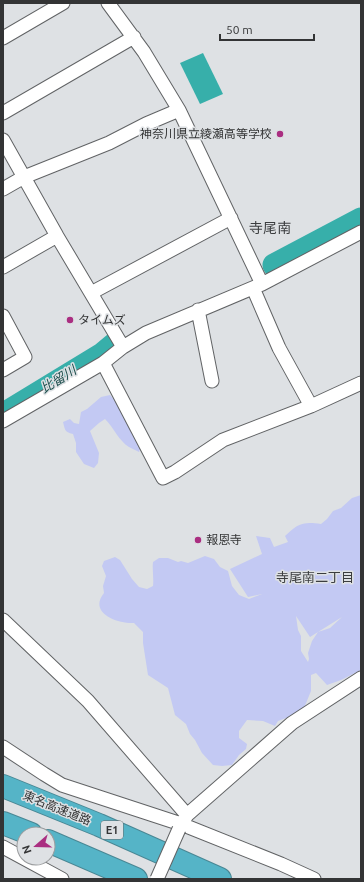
<svg xmlns="http://www.w3.org/2000/svg" width="364" height="882" font-family="Ubuntu,'Noto Sans JP',sans-serif">
	<style>
		.green { fill: #c3c9f3; fill-rule: evenodd }
		.water { fill: #37afaa }
		.lines { fill: none; stroke-linecap: round; stroke-linejoin: round }
		.river { stroke: #37afaa; stroke-width: 23 }
		.street-casing { stroke: #616365; stroke-width: 15 }
		.highway-casing { stroke: #498794; stroke-width: 24 }
		.street { stroke: #fff; stroke-width: 13 }
		.highway { stroke: #55b4c7; stroke-width: 22 }
		.street-bridge-casing { stroke: #616365; stroke-width: 15; stroke-linecap: butt }
		.street-bridge { stroke: #fff; stroke-width: 13 }
		.poi-dot { fill: #aa2e81; stroke: #dee1e4; stroke-width: 1.5 }
		.labels { text-anchor: middle; stroke-width: 3; stroke-linejoin: round; paint-order: stroke }
		.shield { fill: #dee1e4; stroke: #66686a; stroke-width: 1 }
		.shield-label { font-size: 11px; font-weight: bold; fill: #333435 }
		.poi-label { font-size: 12px; fill: #333435; stroke: #dee1e4; text-anchor: start }
		.street-label { font-size: 12px; fill: #333435; stroke: #dee1e4 }
		.water-label { font-size: 13px; font-style: italic; fill: #1c4e4c; stroke: #dee1e4 }
		.neighbourhood-label { font-size: 13px; fill: #3b3d3f; stroke: #dee1e4 }
		.quarter-label { font-size: 14px; fill: #3b3d3f; stroke: #dee1e4 }
	</style>
	<rect width="100%" height="100%" fill="#dee1e4"/>
	<path class="green" d="M110,395L119,405L142,444L139,452C136,450 132,449 129,447C119,441 114,428 105,419L99,423L90,431L99,453L98,463L94,468L84,464L76,452V443L73,434C64,432 65,429 63,422L70,419L74,423L79,424L81,412L87,409L101,397Z
		M361,495V670L341,680L327,685L316,673L311,675V691L304,708L294,715L278,721L275,726L263,721L247,720L239,731V738L247,744L246,749L239,755L232,765L222,766L213,765L202,753L195,740L190,734L186,724L175,715L168,688L148,675L143,643V632L134,623C117,624 88,613 104,593L103,586L106,576L102,566L104,561L115,557L120,560L132,579L139,587L147,589L153,586C154,578 152,570 153,562L159,558H168L178,562L181,561L188,563L205,556L214,559L220,567L228,571L232,586L239,595L249,599L262,594L248,597L230,569L262,554L256,536L270,538L274,547L288,542L285,536C297,524 303,521 321,524L327,519L333,511L341,508L352,498ZM296,616L310,637L342,617L330,628L318,632L312,641L308,653L309,659L308,662L301,651V636L298,630Z"/>
	<path class="water" d="M203,53L223,94L200,104L180,63Z"/>
	<g class="lines">
		<path class="river" d="M274,265L361,219
			M10,410L102,354L114,344"/>
		<defs>
			<path id="street" d="M108,3L144,52L179,110L262,284
				M3,38L63,3
				M3,113L134,37
				M3,140L57,236L123,347
				M3,189L24,177L109,143L146,124L179,110
				M3,267L57,236
				M253,288L279,348L311,406
				M91,293L231,218
				M198,310L212,381
				M3,316L25,357L3,370
				M103,363L163,478L175,472L223,440L311,406L361,383
				M3,421L103,363L123,347L146,333L262,284L361,232
				M3,620L88,701L187,815L179,829
				M3,747L44,774L62,785L181,824L281,864L314,879
				M187,815L292,723L361,678
				M3,847L62,879"/>
			<path id="highway" d="M3,786L99,825L220,879
				M3,823L31,834
				M48,841L136,879"/>
		</defs>
		<use href="#street" class="street-casing"/>
		<use href="#highway" class="highway-casing"/>
		<use href="#street" class="street"/>
		<use href="#highway" class="highway"/>
		<defs>
			<path id="street-bridge" d="M157,879L179,829"/>
		</defs>
		<use href="#street-bridge" class="street-bridge-casing"/>
		<use href="#street-bridge" class="street-bridge"/>
	</g>
	<g class="poi-dot">
		<circle cx="280" cy="134" r="4"/>
		<circle cx="70" cy="320" r="4"/>
		<circle cx="198" cy="540" r="4"/>
	</g>
	<g class="labels">
		<rect class="shield" x="101" y="821" width="22" height="18" rx="3"/>
		<g class="shield-label">
			<text x="112" y="834">E1</text>
		</g>
		<g class="poi-label">
			<text x="272" y="138" text-anchor="end">神奈川県立綾瀬高等学校</text>
			<text x="78" y="324">タイムズ</text>
			<text x="206" y="544">報恩寺</text>
		</g>
		<g class="street-label">
			<text transform="translate(57 808) rotate(22)" y="4">東名高速道路</text>
		</g>
		<g class="water-label">
			<text transform="translate(58 379) rotate(-32)" y="5">比留川</text>
		</g>
		<g class="neighbourhood-label">
			<text x="315" y="582">寺尾南二丁目</text>
		</g>
		<g class="quarter-label">
			<text x="270" y="233">寺尾南</text>
		</g>
	</g>
	<rect width="364" height="882" fill="none" stroke="#333435" stroke-width="8"/>
	<g transform="translate(36 846) rotate(250)"><circle r="19" fill="#dee1e4" stroke="#9a9c9e"/>
	<path d="M0-3L7 15L0 10L-7 15Z" fill="#aa2e81"/>
	<text y="-6" font-size="11" font-weight="bold" text-anchor="middle" fill="#333435">N</text>
	</g>
	<path d="M220 34v6h94v-6" fill="none" stroke="#333435" stroke-width="2"/>
	<text x="226" y="34" font-size="12" fill="#333435" stroke="#dee1e4" stroke-width="3" paint-order="stroke">50 m</text>
</svg>
